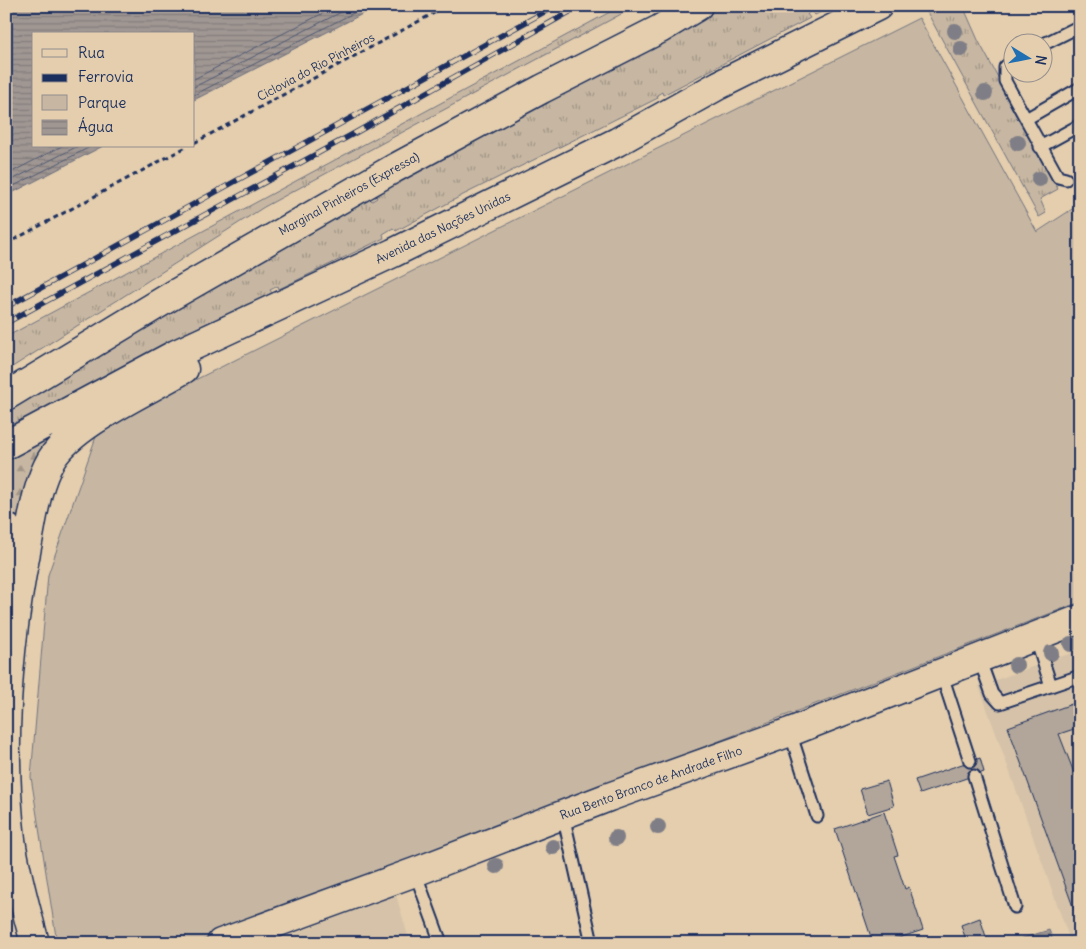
<svg xmlns="http://www.w3.org/2000/svg" width="1086" height="949" font-family="Delius,sans-serif">
	<style>
		.built { fill: #d5c2a8 }
		.grass { fill: url(#grass-tufts); stroke: #717380 }
		.forest { fill: url(#forest-firs); stroke: #717380 }
		.green { fill: #c7b7a2; stroke: #717380 }
		.water { fill: url(#water-rules); stroke: #6b6d7e }
		.lines { fill: none; stroke-linecap: round; stroke-linejoin: round }
		.shore { stroke: #505973; stroke-width: 1 }
		.building { fill: #b2a69a; stroke: #1b2f5e }
		.service-casing { stroke: #1b2f5e; stroke-width: 15 }
		.tertiary-casing { stroke: #1b2f5e; stroke-width: 31 }
		.trunk-casing { stroke: #1b2f5e; stroke-width: 31 }
		.motorway-casing { stroke: #1b2f5e; stroke-width: 31 }
		.path { stroke: #1b2f5e; stroke-width: 3; stroke-dasharray: 5 4; stroke-linecap: butt }
		.service { stroke: #e4ceae; stroke-width: 11 }
		.tertiary { stroke: #e4ceae; stroke-width: 28 }
		.trunk { stroke: #e4ceae; stroke-width: 28 }
		.motorway { stroke: #e4ceae; stroke-width: 28 }
		.rail-casing { stroke: #1b2f5e; stroke-width: 5.5 }
		.rail { stroke: #e4ceae; stroke-width: 4; stroke-dasharray: 11; stroke-linecap: butt }
		.tree { fill: #7f7e86 }
		.labels { text-anchor: middle; stroke-width: 4; stroke-linejoin: round; paint-order: stroke }
		.street-label { font-size: 12px; fill: #1b2f5e; stroke: #e4ceae }
	</style>
	<defs>
		<pattern id="grass-tufts" width="24" height="20" patternUnits="userSpaceOnUse" patternTransform="scale(1.25)"><rect width="24" height="20" fill="#c7b7a2"/><path d="M3 7l-1-3M5 7V3M7 7l1-3M15 17l-1-3M17 17v-4M19 17l1-3" fill="none" stroke="#a19587"/></pattern>
		<pattern id="forest-firs" width="22" height="20" patternUnits="userSpaceOnUse" patternTransform="scale(1.25)"><rect width="22" height="20" fill="#c7b7a2"/><path d="M5 1l3.5 6h-7zM16 11l3.5 6h-7z" fill="#a19587"/></pattern>
		<pattern id="water-rules" width="6" height="5" patternUnits="userSpaceOnUse" patternTransform="scale(1.25)"><rect width="6" height="5" fill="#a09793"/><path d="M0 2.5h6" fill="none" stroke="#827c7b"/></pattern>
	</defs>
	<rect width="100%" height="100%" fill="#e4ceae"/>
	<filter id="ink" filterUnits="userSpaceOnUse"><feTurbulence type="fractalNoise" baseFrequency=".02" numOctaves="2"/><feDisplacementMap in="SourceGraphic" scale="10" xChannelSelector="R" yChannelSelector="G"/><feConvolveMatrix kernelMatrix="1 2 1 2 8 2 1 2 1" color-interpolation-filters="sRGB"/></filter>
	<g filter="url(#ink)">
		<path class="built" d="M1080,650V943H1071L979,686Z
			M396,895L410,943H270Z"/>
		<path class="grass" d="M621,6H636L264,207L6,371V337Z
			M723,6H833L815,15L812,11L807,14L810,18L663,95L662,92L657,95L658,98L463,195L396,231L393,228L383,234L384,238L279,289L278,286L270,290L272,293L205,324L6,429V412L86,359L369,198L372,201L377,198L375,194L648,41Z
			M943,6H963L978,40L1058,189L1040,199L1046,213L1039,217L927,12Z"/>
		<path class="forest" d="M50,437L33,469L19,517L6,511V458Z"/>
		<path class="green" d="M919,18L1037,232L1080,204V602L195,943H57L31,777L48,575L99,428Z"/>
		<path class="water" d="M6,6H378L194,100V34H34V146H103L6,196Z
			M1049,930L1054,943H1021L1020,939Z"/>
		<g class="lines">
			<path class="shore" d="M194,79L337,6
				M194,87L353,6
				M194,95L367,6
				M6,175L62,146
				M6,183L78,146
				M6,190L92,146"/>
		</g>
		<path class="building" d="M1080,701V727L1059,734L1080,788V926L1008,727Z
			M980,758L984,772L920,794L915,780Z
			M887,781L894,806L868,814L860,789Z
			M884,812L898,855L894,856L905,889L909,887L923,930L884,943H873L835,829Z
			M980,918L988,943H967L961,925Z"/>
		<g class="lines">
			<defs>
				<path id="service" d="M1044,44L1080,26
					M1014,59L1005,67V81L1058,177L1066,179
					M1026,119L1080,88
					M1040,147L1080,125
					M1035,636L1051,686
					M979,658L992,694L1000,703L1080,676
					M941,672L970,761
					M790,732L817,816
					M974,776L1015,907
					M563,815L592,943
					M415,872L441,943"/>
				<path id="tertiary" d="M221,943L415,872L609,797L790,732L1080,619"/>
				<path id="trunk" d="M6,445L176,354L393,253L617,142L719,85L878,6
					M6,527L11,536L18,571
					M35,943C26,909 16,875 11,840C0,744 8,642 27,547C33,518 36,486 51,460C74,423 146,392 184,369"/>
				<path id="motorway" d="M6,396L173,295L393,169L542,89L660,29L698,6"/>
			</defs>
			<use href="#service" class="service-casing"/>
			<use href="#tertiary" class="tertiary-casing"/>
			<use href="#trunk" class="trunk-casing"/>
			<use href="#motorway" class="motorway-casing"/>
			<path class="path" d="M194,143L447,6
				M6,244L188,146"/>
			<use href="#service" class="service"/>
			<use href="#tertiary" class="tertiary"/>
			<use href="#trunk" class="trunk"/>
			<use href="#motorway" class="motorway"/>
			<defs>
				<path id="rail" d="M6,307L555,6
					M6,323L355,133L580,6"/>
			</defs>
			<use href="#rail" class="rail-casing"/>
			<use href="#rail" class="rail"/>
		</g>
		<g class="tree">
			<circle cx="955" cy="31" r="8"/>
			<circle cx="961" cy="49" r="8"/>
			<circle cx="985" cy="93" r="8"/>
			<circle cx="1018" cy="143" r="8"/>
			<circle cx="1039" cy="179" r="8"/>
			<circle cx="1071" cy="644" r="8"/>
			<circle cx="1051" cy="653" r="8"/>
			<circle cx="1016" cy="665" r="8"/>
			<circle cx="658" cy="827" r="8"/>
			<circle cx="616" cy="838" r="8"/>
			<circle cx="553" cy="847" r="8"/>
			<circle cx="496" cy="866" r="8"/>
		</g>
	</g>
	<g class="labels">
		<g class="street-label">
			<text transform="translate(316 67) rotate(-28)" y="4">Ciclovia do Rio Pinheiros</text>
			<text transform="translate(349 194) rotate(-29)" y="4">Marginal Pinheiros (Expressa)</text>
			<text transform="translate(443 228) rotate(-26)" y="4">Avenida das Nações Unidas</text>
			<text transform="translate(651 783) rotate(-20)" y="4">Rua Bento Branco de Andrade Filho</text>
		</g>
	</g>
	<rect width="1086" height="949" fill="none" stroke="#e4ceae" stroke-width="25"/>
	<rect x="12" y="12" width="1061" height="924" fill="none" stroke="#1b2f5e" stroke-width="2" filter="url(#ink)"/>
	<rect x="32" y="32" width="162" height="115" fill="#e4ceae" stroke="#948e8e"/>
	<rect x="42" y="49" width="25" height="8" fill="#e4ceae" stroke="#948e8e"/>
	<text x="78" y="58" font-size="15" fill="#1b2f5e">Rua</text>
	<rect x="42" y="74" width="25" height="8" fill="#1b2f5e" stroke="#948e8e"/>
	<text x="78" y="82" font-size="15" fill="#1b2f5e">Ferrovia</text>
	<rect x="42" y="95" width="25" height="15" fill="#c7b7a2" stroke="#948e8e"/>
	<text x="78" y="108" font-size="15" fill="#1b2f5e">Parque</text>
	<rect x="42" y="120" width="25" height="15" fill="url(#water-rules)" stroke="#948e8e"/>
	<text x="78" y="132" font-size="15" fill="#1b2f5e">Água</text>
	<g transform="translate(1028 58) rotate(100)"><circle r="24" fill="#e4ceae" stroke="#948e8e"/>
	<path d="M0-4L9 19L0 12L-9 19Z" fill="#1f6fb2"/>
	<text y="-8" font-size="14" font-weight="bold" text-anchor="middle" fill="#1b2f5e">N</text>
	</g>
</svg>
